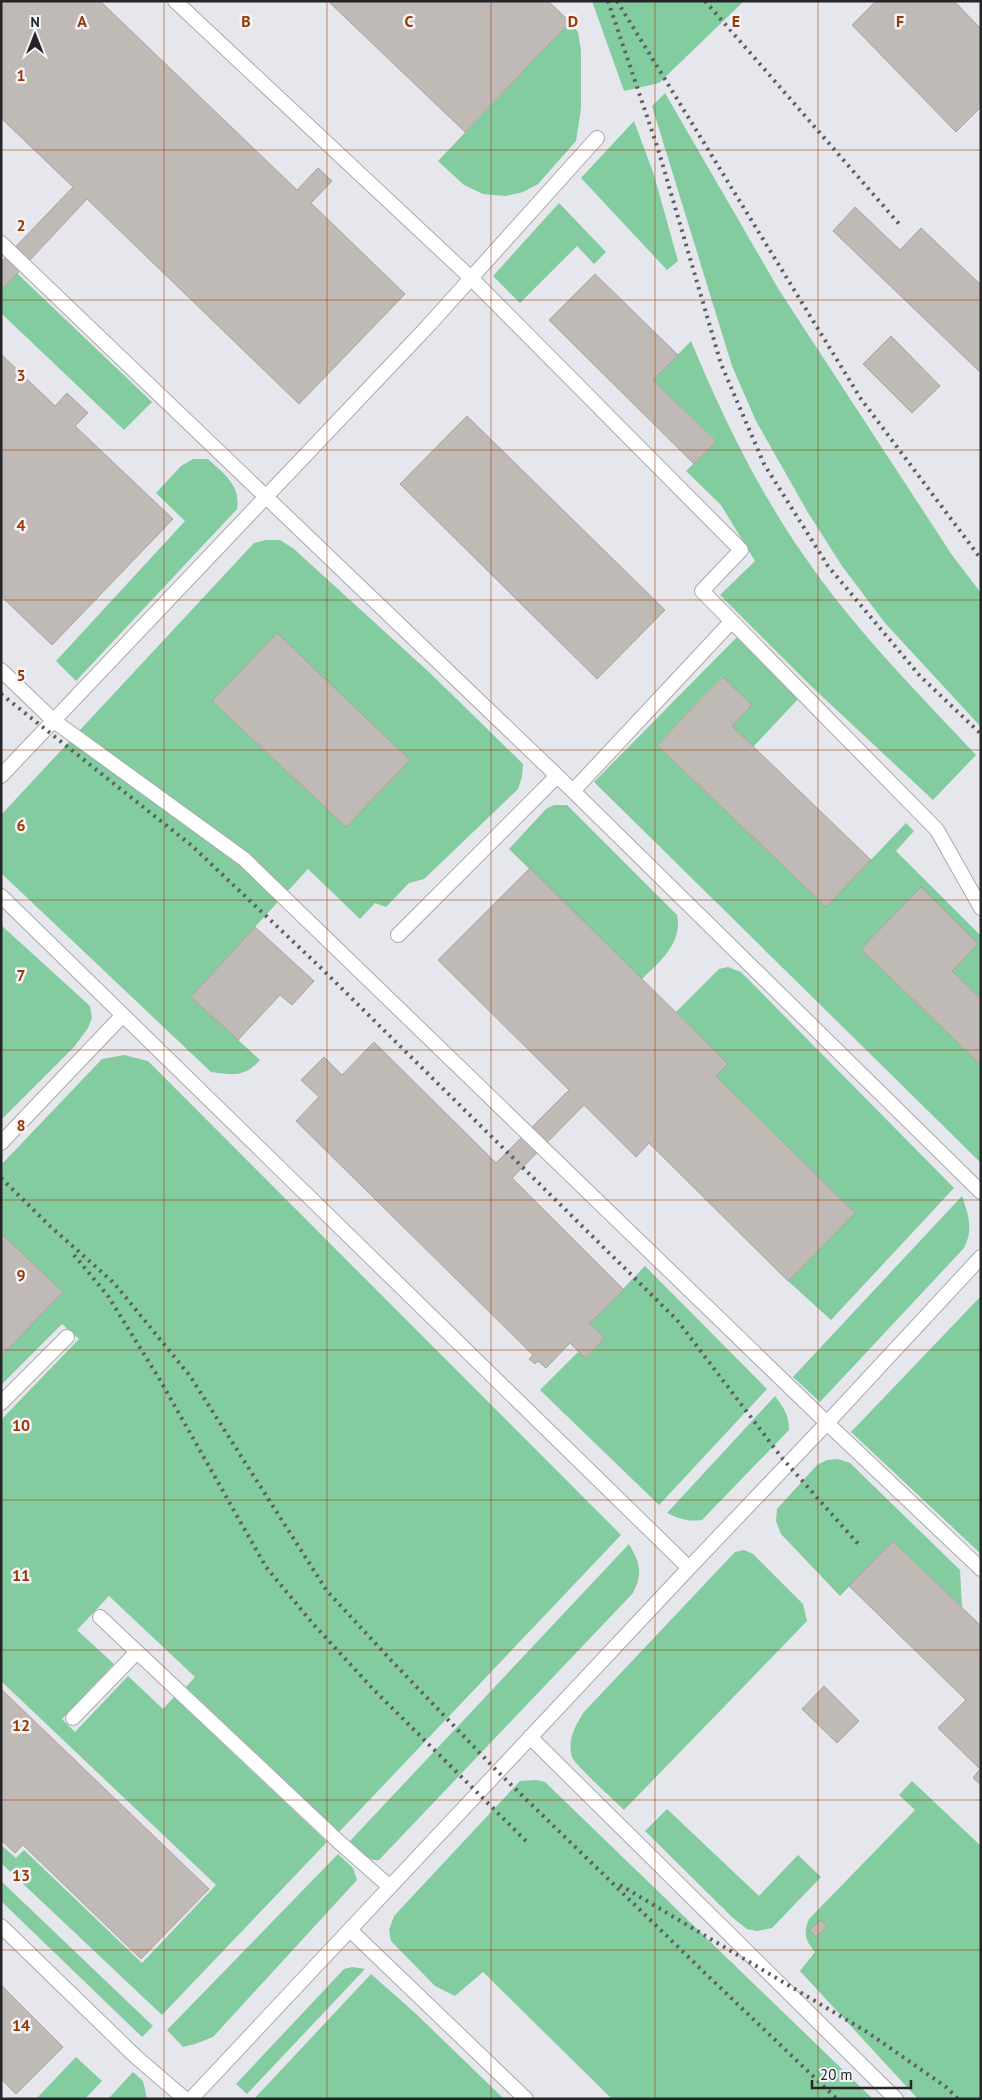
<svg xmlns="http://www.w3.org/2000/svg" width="982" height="2100" font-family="'PT Sans',sans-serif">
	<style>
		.grass { fill: #82cca0; fill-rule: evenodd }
		.building { fill: #bfbab5; stroke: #a9a39e }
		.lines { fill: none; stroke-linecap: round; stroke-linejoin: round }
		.lane-casing { stroke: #a9a9af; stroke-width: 16 }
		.lane { stroke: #fff; stroke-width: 14 }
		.rail { stroke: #5f5f63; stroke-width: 4; stroke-dasharray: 2.5 5; stroke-linecap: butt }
		.grid { fill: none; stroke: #9b3800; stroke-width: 1; stroke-opacity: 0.55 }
		.grid-label { font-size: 16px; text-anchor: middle; font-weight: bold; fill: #9b3800; stroke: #f3f3fa; stroke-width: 5; stroke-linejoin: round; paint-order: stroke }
	</style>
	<rect width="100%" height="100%" fill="#e6e6ed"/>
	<path class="grass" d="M592,1H744L659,83L624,91Z
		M570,22L578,32L581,51V108L576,141L538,184L523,192L506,196L483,194L464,185L438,161Z
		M665,93L779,290L952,555L981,593V727L885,623L842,566L807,511L756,421L732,366L652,106Z
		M634,121L654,175L678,261L667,270L581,178Z
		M559,203L606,252L594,264L577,246L520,303L493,276Z
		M1,258L152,402L124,430L1,313Z
		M691,341C724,421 763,500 814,570C862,637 920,695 976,755L933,800L811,686L720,595L755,561L721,505L686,471L716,441L653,380Z
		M193,459H208C224,474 241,485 237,509L76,681L56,661L185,521L156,493L181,466Z
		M266,540H280L294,549L430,673L523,764L522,777L518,789L424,879L409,883L386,907L375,903L360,919L308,869L191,997L260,1060C245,1077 233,1075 211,1072L1,873V815L254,543ZM277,634L410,760L346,827L212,701Z
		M739,635L800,697L753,747L732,726L752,705L722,677L657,745L826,907L906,823L914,831L896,851L981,936V999L952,971L978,944L921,888L861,949L981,1065V1163L594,782Z
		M554,805H567L677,915C683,943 660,961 642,979L509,849L546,809Z
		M1,925L90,1006L92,1018L88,1028L74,1047L1,1120Z
		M728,967L741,972L954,1188L831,1320L788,1281L855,1213L716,1076L728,1064L676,1012L719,969Z
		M124,1055L148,1061L621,1535L339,1832L186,1687L195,1677L109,1596L77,1630L114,1664L62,1719L75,1732L128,1676L163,1709L174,1697L327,1842L162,2015L1,1863V1845L16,1858L24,1850L142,1963L216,1885L1,1681V1420L79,1339L62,1324L1,1385V1356L63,1292L1,1235V1165L102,1059Z
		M962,1196C968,1214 974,1229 964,1248L820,1402L793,1377Z
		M645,1266L767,1389L659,1505L540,1390L578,1352L586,1358L605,1338L590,1323Z
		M981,1296V1554L851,1432Z
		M775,1396C784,1408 789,1415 789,1430L702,1520C688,1522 680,1519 667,1513Z
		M838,1459L850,1463L960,1570L962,1607L893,1541L840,1596L781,1534L776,1521L777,1509L817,1465L827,1460Z
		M629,1544C640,1563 643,1573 633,1593L379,1860C367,1862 358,1849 350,1841Z
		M744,1550L753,1554L803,1604L807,1621L624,1810C616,1802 574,1764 572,1757C567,1740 575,1727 583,1713L735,1552Z
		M536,1780L545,1782L873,2099H612L483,1972L455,1996L435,1986L391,1941L389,1930L394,1916L520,1781Z
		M912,1781L981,1846V2099H918L800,1971L815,1952C805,1940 803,1933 809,1919L915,1810L899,1795Z
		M667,1809L759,1896L798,1855L821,1877L772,1928L757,1931L747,1929L733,1918L645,1831Z
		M338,1854L353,1868L357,1880L213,2037L195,2044L183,2047L167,2030Z
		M1,1881L153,2026L142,2037L1,1901Z
		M352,1967L365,1969L247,2094L236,2084L344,1969Z
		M371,1974L414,2012L504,2099H254Z
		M76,2057L102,2081L85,2099H36Z
		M133,2072L143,2081L147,2099H108Z"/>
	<path class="building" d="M1,1H100L297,190L318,168L332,181L311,203L405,294L299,404L87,199L1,291V262L73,187L1,118Z
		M328,1H548L570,22L465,132Z
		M876,1H954L981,29V107L956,132L852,25Z
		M855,207L900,250L921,228L981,285V373L833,231Z
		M595,274L678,355L653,380L716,442L694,464L549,320Z
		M891,336L940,386L912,413L863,364Z
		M1,354L55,406L67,393L88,413L75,426L173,519L52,645L1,596Z
		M467,416L665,610L597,679L400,484Z
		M277,633L410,760L346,827L212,701Z
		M723,677L752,705L732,726L871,860L826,907L657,745Z
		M530,868L728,1064L716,1076L855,1213L788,1281L649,1143L636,1157L584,1105L512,1178L624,1290L590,1323L605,1338L585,1358L570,1343L546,1368L538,1361L535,1364L529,1359L533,1355L296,1121L319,1097L301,1080L324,1057L342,1075L374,1042L496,1163L569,1090L438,960Z
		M921,887L978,944L952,971L981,999V1065L861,949Z
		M255,927L314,981L292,1005L280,995L238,1040L191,997Z
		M2,1234L63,1292L1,1356V1235Z
		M893,1541L981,1626V1785L973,1778L980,1769L938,1728L966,1700L849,1586Z
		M824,1686L859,1721L837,1743L802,1709Z
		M1,1689L209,1889L141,1959L23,1845L15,1853L1,1840Z
		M821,1920L827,1927L816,1937L809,1930Z
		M1,1985L63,2047L16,2094L1,2079Z"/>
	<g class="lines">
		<defs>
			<path id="lane" d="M175,1L471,278L741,550L702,591L937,830L981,908
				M1,243L573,791L981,1192
				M1,670L54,721L244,859L827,1423L981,1257
				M1,776L428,326L597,138
				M573,791L731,622
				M1,896L689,1568
				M398,935L557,776
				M1,1143L123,1015
				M1,1403L67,1337
				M100,1617L339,1842L390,1887
				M73,1718L137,1652
				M530,1737L896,2099
				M1,1926L135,2056L185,2099
				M350,1930L526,2099
				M191,2099L689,1568L827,1423L981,1569"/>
		</defs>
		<use href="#lane" class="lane-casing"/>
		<use href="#lane" class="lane"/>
		<path class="rail" d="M608,1L658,149L721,364L764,464L828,566L920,676L981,734
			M617,1L861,399L981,559
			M705,1L900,225
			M1,694L191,845L320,967L677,1320L782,1458L860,1546
			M1,1178L50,1226L114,1283L190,1376L327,1591L388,1657L498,1772L707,1975L837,2099
			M74,1255L108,1296L160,1380L266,1567L314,1625L374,1690L527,1842
			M620,1885L867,2032L946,2087L958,2099"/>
	</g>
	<path class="grid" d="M164,1V2099M327,1V2099M491,1V2099M655,1V2099M818,1V2099M1,150H981M1,300H981M1,450H981M1,600H981M1,750H981M1,900H981M1,1050H981M1,1200H981M1,1350H981M1,1500H981M1,1650H981M1,1800H981M1,1950H981"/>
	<g class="grid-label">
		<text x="82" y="27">A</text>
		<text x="246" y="27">B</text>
		<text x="409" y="27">C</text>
		<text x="573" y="27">D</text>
		<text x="736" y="27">E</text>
		<text x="900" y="27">F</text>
		<text x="21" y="81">1</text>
		<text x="21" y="231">2</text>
		<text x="21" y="381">3</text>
		<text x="21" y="531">4</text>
		<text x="21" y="681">5</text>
		<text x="21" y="831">6</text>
		<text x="21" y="981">7</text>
		<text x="21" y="1131">8</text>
		<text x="21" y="1281">9</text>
		<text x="21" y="1431">10</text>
		<text x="21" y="1581">11</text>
		<text x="21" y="1731">12</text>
		<text x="21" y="1881">13</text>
		<text x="21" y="2031">14</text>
	</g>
	<rect width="982" height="2100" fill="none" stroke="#252527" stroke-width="5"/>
	<g transform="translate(35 35)" stroke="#f3f3fa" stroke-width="4" paint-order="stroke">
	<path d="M0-4L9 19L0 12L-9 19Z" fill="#252527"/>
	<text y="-8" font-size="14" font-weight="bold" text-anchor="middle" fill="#252527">N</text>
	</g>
	<path d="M812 2080v8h99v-8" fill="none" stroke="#252527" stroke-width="2.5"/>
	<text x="820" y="2080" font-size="15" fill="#252527" stroke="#f3f3fa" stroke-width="4" paint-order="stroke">20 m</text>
</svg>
